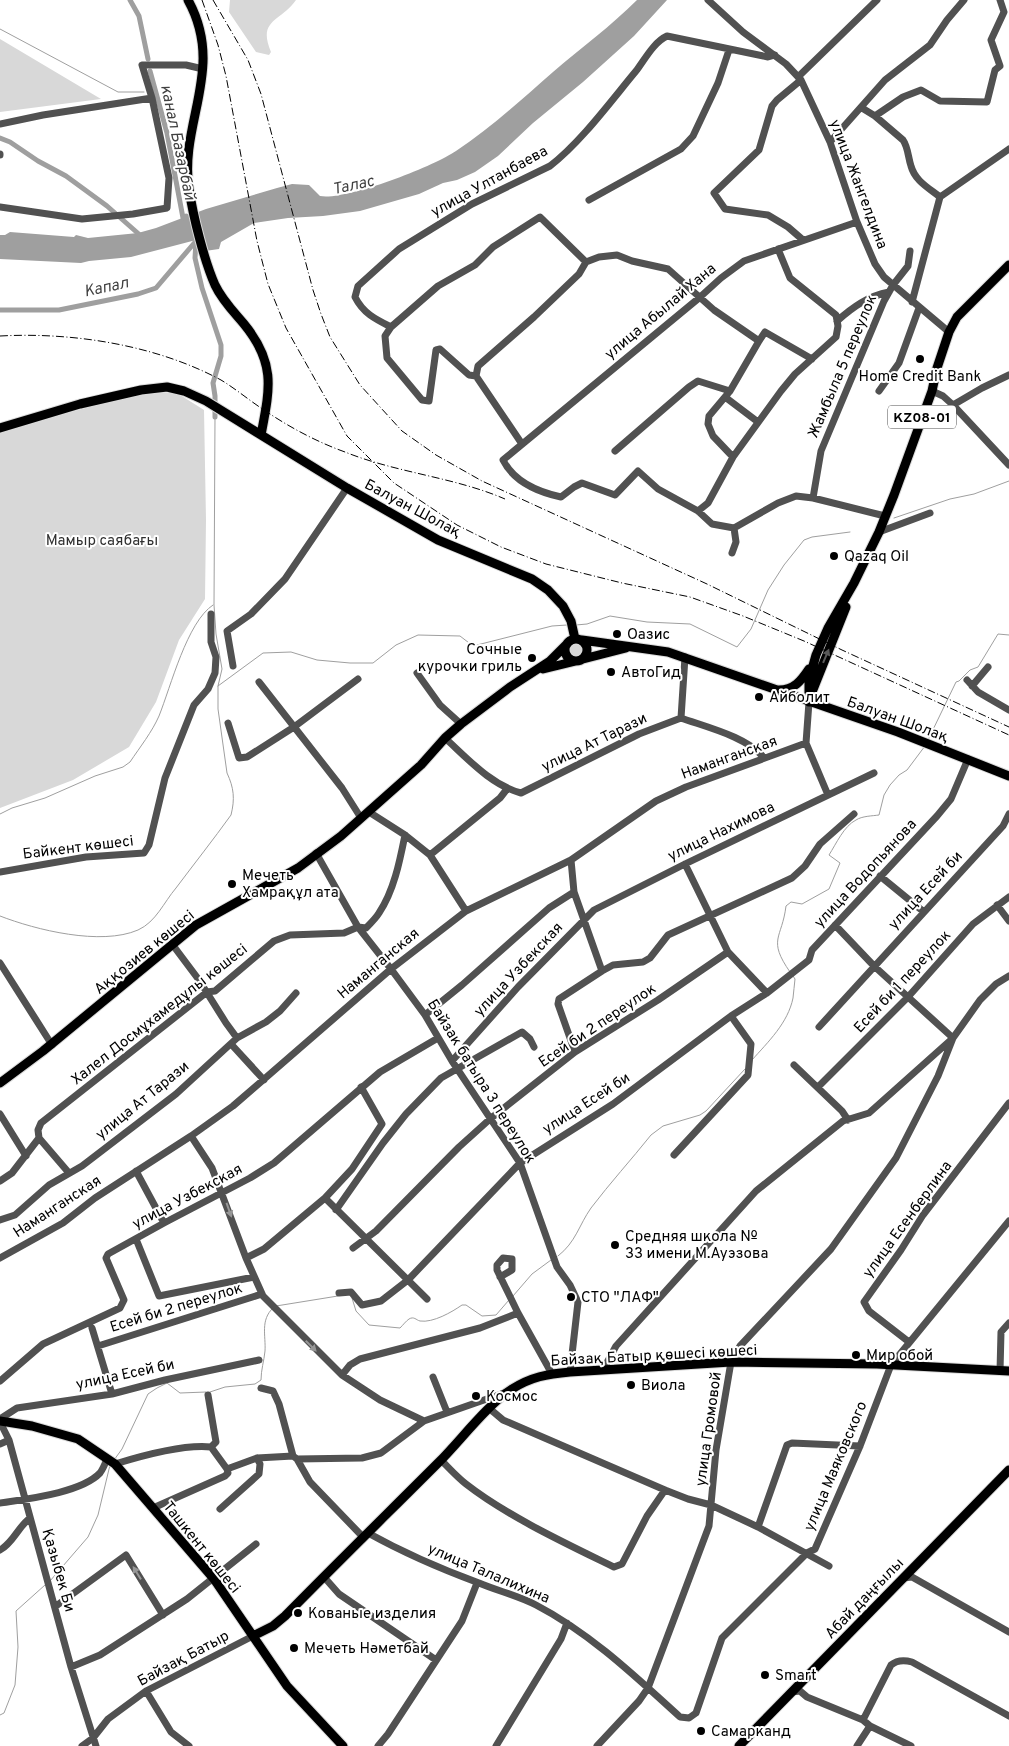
<svg xmlns="http://www.w3.org/2000/svg" width="1009" height="1746" font-family="Overpass,sans-serif">
	<style>
		.green { fill: #d8d8d8 }
		.water { fill: #9f9f9f }
		.lines { fill: none; stroke-linecap: round; stroke-linejoin: round }
		.stream { stroke: #9f9f9f; stroke-width: 1 }
		.canal { stroke: #9f9f9f; stroke-width: 5 }
		.major-casing { stroke: #dbdbdb; stroke-width: 11 }
		.minor { stroke: #515151; stroke-width: 7 }
		.major { stroke: #000; stroke-width: 9 }
		.rail { stroke: #000; stroke-width: 1; stroke-dasharray: 8 2.5 1 2.5; stroke-linecap: butt }
		.oneway { fill: #595959 }
		.oneway2 { fill: #979797 }
		.poi-dot { fill: #000; stroke: #fff; stroke-width: 2 }
		.labels { text-anchor: middle; stroke-width: 4; stroke-linejoin: round; paint-order: stroke }
		.shield { fill: #fff; stroke: #4c4c4c; stroke-width: 1 }
		.shield-label { font-size: 14px; font-weight: bold; fill: #000 }
		.street-label { font-size: 15px; fill: #000; stroke: #fff }
		.poi-label { font-size: 15px; fill: #000; stroke: #fff; text-anchor: start }
		.park-label { font-size: 15px; fill: #2f2f2f; stroke: #fff }
		.water-label { font-size: 16px; font-style: italic; fill: #404040; stroke: #fff }
	</style>
	<rect width="100%" height="100%" fill="#fff"/>
	<path class="green" d="M230,0H296C281,22 257,19 271,52L269,55L256,52L229,12Z
		M0,39L101,99L0,112Z
		M141,393H177L204,410L206,520L205,599L179,640L156,702L129,747L73,780L0,808V431Z
		M568 650a8 8 0 1 1 16 0a8 8 0 1 1-16 0Z"/>
	<path class="water" d="M637,0H667L634,36L583,82L533,123L498,156L475,172L457,180L443,183L419,194L360,211L323,216L288,218L254,223L221,242L219,249L205,251L196,240L131,257L89,261L81,263L0,259V235H5L10,232L74,237L76,235L88,238L138,233L156,228L206,209L277,188L292,184L309,185L320,196C346,201 434,166 456,151C491,128 522,99 553,72C581,48 611,26 637,0Z"/>
	<g class="lines">
		<path class="stream" d="M0,29L118,92H144
			M894,518L950,499L974,494L1009,481
			M576,625L587,624L610,616L647,622L690,624L737,647L751,629L768,590L784,565L804,540L812,537L850,532
			M218,686L263,653L291,652L317,660L350,663H373L396,645L418,635L460,636L473,646L552,626L567,625
			M928,740L956,682L959,681L970,670L978,667L998,634L1009,635
			M0,814L12,808L45,798L95,776L123,767L130,762C140,747 152,732 159,716C171,686 187,622 213,605
			M0,916C36,930 101,946 138,930C156,922 164,902 176,888C194,864 213,840 231,815C235,799 234,788 227,773L218,709V686L222,669L216,634L214,605L215,417
			M790,972C767,939 782,939 786,906L791,902L802,904L829,889L840,863L829,855C836,844 844,826 856,820C862,816 872,816 879,815L884,795L890,785L899,775L907,770L925,746
			M752,1060C768,1042 788,1023 793,998C794,992 794,985 795,979L793,976
			M558,1256C576,1242 579,1225 591,1208C610,1183 631,1160 651,1135L663,1126L700,1115L706,1111L745,1069
			M513,1296L532,1274L551,1260
			M352,1298L356,1311L369,1325L400,1328C403,1325 406,1321 409,1319C414,1316 416,1320 420,1321C433,1323 452,1312 462,1305H466L482,1316L496,1315L509,1300
			M276,1306L338,1296
			M210,1392L225,1387L255,1384L261,1380C261,1370 264,1361 265,1351C266,1336 260,1320 273,1308
			M114,1460L122,1449L148,1394L157,1388L167,1383L180,1393L206,1392
			M50,1581L88,1537L98,1515L110,1465
			M0,1715L4,1713L15,1685L18,1647L16,1611L45,1585"/>
		<path class="canal" d="M130,0L139,16L148,59
			M150,71L167,133L183,218L186,216L191,219
			M0,138L10,142L38,161L66,176L107,206L141,236
			M199,239L196,241L195,258L202,288L221,345V356L213,383L215,396V417
			M0,310H59L138,294L156,288L196,241"/>
		<defs>
			<path id="major" d="M188,0C226,69 179,122 189,189C193,216 204,260 215,285C222,300 233,311 244,324C276,363 270,388 261,435
				M0,428L80,404L141,390L167,387L184,391L206,401L347,488L438,540L532,579L548,590L563,606L571,621L575,639
				M565 650a11 11 0 1 1 22 0a11 11 0 1 1-22 0Z
				M582,640L668,652L898,732L1009,776
				M583,659L626,648
				M543,669L576,661
				M779,690C794,690 801,681 809,669
				M812,692L846,607
				M809,702V680L816,655L828,628L854,583L879,532L894,495L932,391L937,368L949,332L957,317L1009,265
				M0,1083L43,1051L196,925L298,868L341,836L421,765L445,738L461,724L510,687L550,661L567,644
				M0,1421L32,1426L78,1439L115,1464L214,1579L287,1686L343,1746
				M253,1636L273,1626L285,1616C336,1564 388,1513 439,1462C460,1441 488,1404 512,1389C531,1377 547,1374 570,1372L731,1362L877,1364L1009,1371
				M739,1746L1009,1470"/>
		</defs>
		<use href="#major" class="major-casing"/>
		<path class="minor" d="M708,0L743,32L786,64L801,80L830,142L857,222L875,264L884,277L949,332
			M798,77L877,0
			M801,80L777,100L772,106L759,150L714,193L725,209L768,215L788,227L803,240
			M862,108L875,116L903,97L921,90L940,101L987,102L995,70L1000,66L991,40L1004,12L1000,0
			M875,116L903,140C908,147 908,157 911,166C915,181 929,188 940,197
			M0,124L43,115L152,98L142,65H186L203,69
			M830,142L885,80L930,45L947,20L964,0
			M0,154V155
			M589,200L681,149L693,136L718,83L729,50
			M0,207L82,219L133,214L167,208L169,178L152,98
			M857,222L744,261L721,278L699,298L503,460C514,482 538,492 561,497L574,487L582,483L615,495L638,471L658,489L698,511L712,524L734,528L778,503L796,496L813,498L885,516
			M912,302L940,197L1009,149
			M837,321C853,307 868,296 889,292
			M391,327C375,319 363,313 355,297L358,286L399,249L472,204L550,166C581,142 611,101 636,71C645,59 654,42 667,36L768,57L775,55
			M476,376L478,366L534,317L579,274L586,262L599,257L617,255L632,261L668,269L714,310L759,341L765,332L812,359
			M879,391L899,363L919,308
			M932,391L943,396L953,405L1009,465
			M725,397L758,422
			M953,405L982,388L1009,375
			M522,444L476,376L469,375L440,349L436,350L429,401L422,400L387,358L385,336L391,327L438,286L475,265L493,247L540,217L586,262
			M615,451L689,387L698,381L730,391
			M733,457L713,436L708,424L709,416L730,391L759,341
			M813,498L821,451L884,301L893,285L908,266L910,251
			M698,511L708,503L733,457L781,391L795,374L836,337L838,326L836,315L790,278L778,249
			M879,532L930,513
			M732,553L736,542L734,528
			M233,666L227,631L251,614L285,579L347,488
			M417,673L440,705L461,724
			M967,680L978,692L1009,710
			M259,682L342,788L361,818
			M972,686L988,667
			M809,702L806,743L828,795
			M681,718L685,657
			M228,723L239,758L247,757L294,727L358,679
			M445,738C468,759 491,785 521,793L639,734L681,718C706,727 748,737 764,758
			M369,812L405,835L430,855L466,911
			M316,853L358,927L391,969L425,1015L452,1061L520,1163L557,1267L570,1285L578,1302L570,1372
			M430,855L500,798L507,789
			M571,860L574,892L602,971
			M685,864L728,952L767,993
			M0,872L86,857L144,853L149,845L165,778L194,705L208,689L215,673L216,657L211,642V614
			M880,876L924,912
			M997,905L1009,921
			M172,944L199,980L226,1023L237,1038
			M0,963L52,1045
			M425,1015L462,985L549,908L574,892
			M819,1027L1003,826L1009,814
			M231,1044L264,1080
			M575,1052L558,1004L559,999L602,971L613,965L643,962L650,958L668,935L792,878L805,866L820,844L854,814
			M452,1061L518,987L594,910L685,864L874,773
			M794,1065L842,1111L848,1120
			M818,1087L908,997L973,924L1009,897
			M0,1114L26,1156
			M191,1136L212,1168L246,1258L263,1296L342,1375L380,1400L424,1421
			M674,1155L748,1075L751,1044L731,1016
			M136,1171L164,1223
			M69,1173L39,1138L38,1130L41,1123L207,992L215,991L274,941L290,935L344,933L358,927L366,928C371,923 376,918 379,913C394,891 400,860 405,835
			M0,1181L12,1173L39,1138
			M325,1198L352,1169L382,1124L361,1087
			M336,1210L383,1143L406,1114L441,1078L522,1032L530,1039L534,1047
			M0,1220L15,1215L49,1185L82,1166L176,1094L237,1038L266,1022L280,1011L296,993
			M136,1239L159,1296L254,1277
			M353,1248L376,1231L459,1147L490,1119L575,1052L658,1000L728,952
			M0,1258L63,1223L95,1198L191,1136L233,1106L391,969L466,911L571,860L656,801L686,787L806,743
			M246,1258L264,1249L325,1198L427,1299
			M500,1277L512,1270V1259L503,1258L497,1265V1270L518,1313L552,1374
			M339,1293L351,1292L362,1305L381,1301L408,1280L520,1163L613,1104L731,1016L767,993L809,960L812,950L937,816L951,799L968,759
			M92,1328L112,1394
			M909,1342L869,1311L864,1302L901,1250L923,1215L1009,1103
			M98,1346L262,1294
			M603,1370L616,1346L756,1191L843,1121L869,1113L953,1038L980,1000L996,984L1009,976
			M1000,1371L1001,1332L1009,1323
			M342,1375L350,1365L360,1359L480,1328L518,1313
			M433,1377L447,1412
			M0,1381L43,1344L120,1308L124,1300L106,1258L108,1254L164,1223L250,1178L274,1163L380,1072L438,1038
			M261,1388L273,1391L279,1404L293,1456
			M490,1409L503,1420L665,1490L688,1499L711,1505L758,1527L829,1566
			M0,1419L17,1408L112,1394L165,1380L259,1360
			M0,1422L9,1440L71,1667L96,1746
			M0,1444L9,1440
			M211,1447L227,1469L257,1458L293,1456L297,1459L362,1458L381,1453L424,1421L504,1393
			M297,1459L310,1482L363,1537
			M441,1460C449,1468 457,1477 466,1484C507,1516 567,1544 614,1567L622,1564L647,1516L665,1490
			M115,1464C141,1456 184,1444 211,1447L216,1442L208,1395
			M0,1503C26,1499 81,1493 100,1473C103,1469 105,1464 107,1459
			M153,1508L225,1476L228,1473L227,1469
			M220,1509L259,1474L260,1464L257,1458
			M758,1527L787,1445L792,1443L860,1446
			M368,1533C404,1553 441,1569 479,1583C498,1591 519,1596 536,1605C590,1633 636,1677 680,1717L689,1718L696,1713L722,1638L807,1553L815,1549L860,1446L891,1365L1009,1221
			M0,1550C13,1543 18,1527 30,1518
			M324,1577L339,1594L436,1660
			M903,1578L912,1577L1009,1632
			M56,1606L126,1555L163,1615
			M71,1667L100,1655L187,1599L256,1544
			M146,1691L171,1732L189,1746
			M791,1692L800,1691L807,1697L863,1720L870,1726L911,1746
			M863,1720L891,1665C897,1660 905,1660 912,1662L1009,1716
			M82,1746L93,1738L108,1719L146,1691L253,1636
			M378,1746L388,1734L462,1621L477,1583
			M496,1746L561,1639L567,1623
			M597,1746L639,1701L648,1688L709,1526L716,1450L731,1362L740,1346L831,1249L896,1158L938,1076L953,1038L874,966L835,925
			M857,1746L870,1726"/>
		<use href="#major" class="major"/>
		<path class="rail" d="M202,0L218,45L226,76L257,241L268,284L286,328L347,436L394,483L457,525L501,547L546,564L622,583L690,597L743,616L804,641L1009,735
			M213,0L248,60L261,94L313,290L321,314L330,337L360,385L402,431L436,455L482,481L707,584L842,650L1009,727
			M0,336C73,332 156,345 221,380C236,389 250,401 264,410C289,427 317,442 345,452C397,473 454,477 505,499"/>
	</g>
	<defs><path id="oneway-solid" d="M-6-.8H1V-3.2L6.5 0L1 3.2V.8H-6Z" transform="scale(1.25)"/></defs>
	<use class="oneway" href="#oneway-solid" transform="translate(826 656) rotate(-67)"/>
	<g class="oneway2">
		<use href="#oneway-solid" transform="translate(229 1210) rotate(70)"/>
		<use href="#oneway-solid" transform="translate(311 1346) rotate(45)"/>
		<use href="#oneway-solid" transform="translate(137 1573) rotate(-122)"/>
	</g>
	<g class="poi-dot">
		<circle cx="920" cy="359" r="5"/>
		<circle cx="834" cy="556" r="5"/>
		<circle cx="617" cy="634" r="5"/>
		<circle cx="532" cy="658" r="5"/>
		<circle cx="611" cy="672" r="5"/>
		<circle cx="759" cy="697" r="5"/>
		<circle cx="232" cy="884" r="5"/>
		<circle cx="615" cy="1245" r="5"/>
		<circle cx="571" cy="1297" r="5"/>
		<circle cx="856" cy="1355" r="5"/>
		<circle cx="631" cy="1385" r="5"/>
		<circle cx="476" cy="1396" r="5"/>
		<circle cx="298" cy="1613" r="5"/>
		<circle cx="294" cy="1648" r="5"/>
		<circle cx="765" cy="1675" r="5"/>
		<circle cx="701" cy="1731" r="5"/>
	</g>
	<g class="labels">
		<rect class="shield" x="888" y="405.5" width="68" height="23" rx="4"/>
		<g class="shield-label">
			<text x="922" y="422">KZ08-01</text>
		</g>
		<g class="street-label">
			<text transform="translate(489 181) rotate(-29)" y="5">улица Ултанбаева</text>
			<text transform="translate(859 184) rotate(69)" y="5">улица Жангелдина</text>
			<text transform="translate(660 311) rotate(-40)" y="5">улица Абылай Хана</text>
			<text transform="translate(842 366) rotate(-67)" y="5">Жамбыла 5 переулок</text>
			<text transform="translate(413 508) rotate(28)" y="5">Балуан Шолақ</text>
			<text transform="translate(898 719) rotate(20)" y="5">Балуан Шолақ</text>
			<text transform="translate(594 742) rotate(-26)" y="5">улица Ат Тарази</text>
			<text transform="translate(729 757) rotate(-20)" y="5">Наманганская</text>
			<text transform="translate(721 831) rotate(-26)" y="5">улица Нахимова</text>
			<text transform="translate(78 847) rotate(-7)" y="5">Байкент көшесі</text>
			<text transform="translate(865 873) rotate(-47)" y="5">улица Водопьянова</text>
			<text transform="translate(925 890) rotate(-47)" y="5">улица Есей би</text>
			<text transform="translate(144 952) rotate(-39)" y="5">Аққозиев көшесі</text>
			<text transform="translate(378 963) rotate(-40)" y="5">Наманганская</text>
			<text transform="translate(518 969) rotate(-47)" y="5">улица Узбекская</text>
			<text transform="translate(902 981) rotate(-47)" y="5">Есей би 1 переулок</text>
			<text transform="translate(159 1014) rotate(-38)" y="5">Халел Досмұхамедұлы көшесі</text>
			<text transform="translate(597 1025) rotate(-34)" y="5">Есей би 2 переулок</text>
			<text transform="translate(482 1081) rotate(58)" y="5">Байзак батыра 3 переулок</text>
			<text transform="translate(142 1100) rotate(-39)" y="5">улица Ат Тарази</text>
			<text transform="translate(586 1103) rotate(-33)" y="5">улица Есей би</text>
			<text transform="translate(187 1196) rotate(-28)" y="5">улица Узбекская</text>
			<text transform="translate(57 1206) rotate(-33)" y="5">Наманганская</text>
			<text transform="translate(907 1219) rotate(-54)" y="5">улица Есенберлина</text>
			<text transform="translate(176 1307) rotate(-17)" y="5">Есей би 2 переулок</text>
			<text transform="translate(654 1355) rotate(-3)" y="5">Байзақ Батыр қөшесі көшесі</text>
			<text transform="translate(125 1374) rotate(-12)" y="5">улица Есей би</text>
			<text transform="translate(708 1429) rotate(-82)" y="5">улица Громовой</text>
			<text transform="translate(835 1466) rotate(-67)" y="5">улица Маяковского</text>
			<text transform="translate(202 1547) rotate(51)" y="5">Ташкент көшесі</text>
			<text transform="translate(59 1570) rotate(74)" y="5">Қазыбек Би</text>
			<text transform="translate(489 1573) rotate(23)" y="5">улица Талалихина</text>
			<text transform="translate(864 1598) rotate(-46)" y="5">Абай даңғылы</text>
			<text transform="translate(183 1658) rotate(-28)" y="5">Байзақ Батыр</text>
		</g>
		<g class="poi-label">
			<text x="920" y="381" text-anchor="middle">Home Credit Bank</text>
			<text x="844" y="561">Qazaq Oil</text>
			<text x="627" y="639">Оазис</text>
			<text x="522" y="654" text-anchor="end">Сочные<tspan x="522" dy="17">курочки гриль</tspan></text>
			<text x="621" y="677">АвтоГид</text>
			<text x="769" y="702">Айболит</text>
			<text x="242" y="880">Мечеть<tspan x="242" dy="17">Хамрақұл ата</tspan></text>
			<text x="625" y="1241">Средняя школа №<tspan x="625" dy="17">33 имени М.Ауэзова</tspan></text>
			<text x="581" y="1302">СТО "ЛАФ"</text>
			<text x="866" y="1360">Мир обой</text>
			<text x="641" y="1390">Виола</text>
			<text x="486" y="1401">Космос</text>
			<text x="308" y="1618">Кованые изделия</text>
			<text x="304" y="1653">Мечеть Нәметбай</text>
			<text x="775" y="1680">Smart</text>
			<text x="711" y="1736">Самарканд</text>
		</g>
		<g class="park-label">
			<text x="102" y="545">Мамыр саябағы</text>
		</g>
		<g class="water-label">
			<text transform="translate(179 142) rotate(78)" y="6">канал Базарбай</text>
			<text transform="translate(353 184) rotate(-12)" y="6">Талас</text>
			<text transform="translate(106 286) rotate(-12)" y="6">Капал</text>
		</g>
	</g>
</svg>
